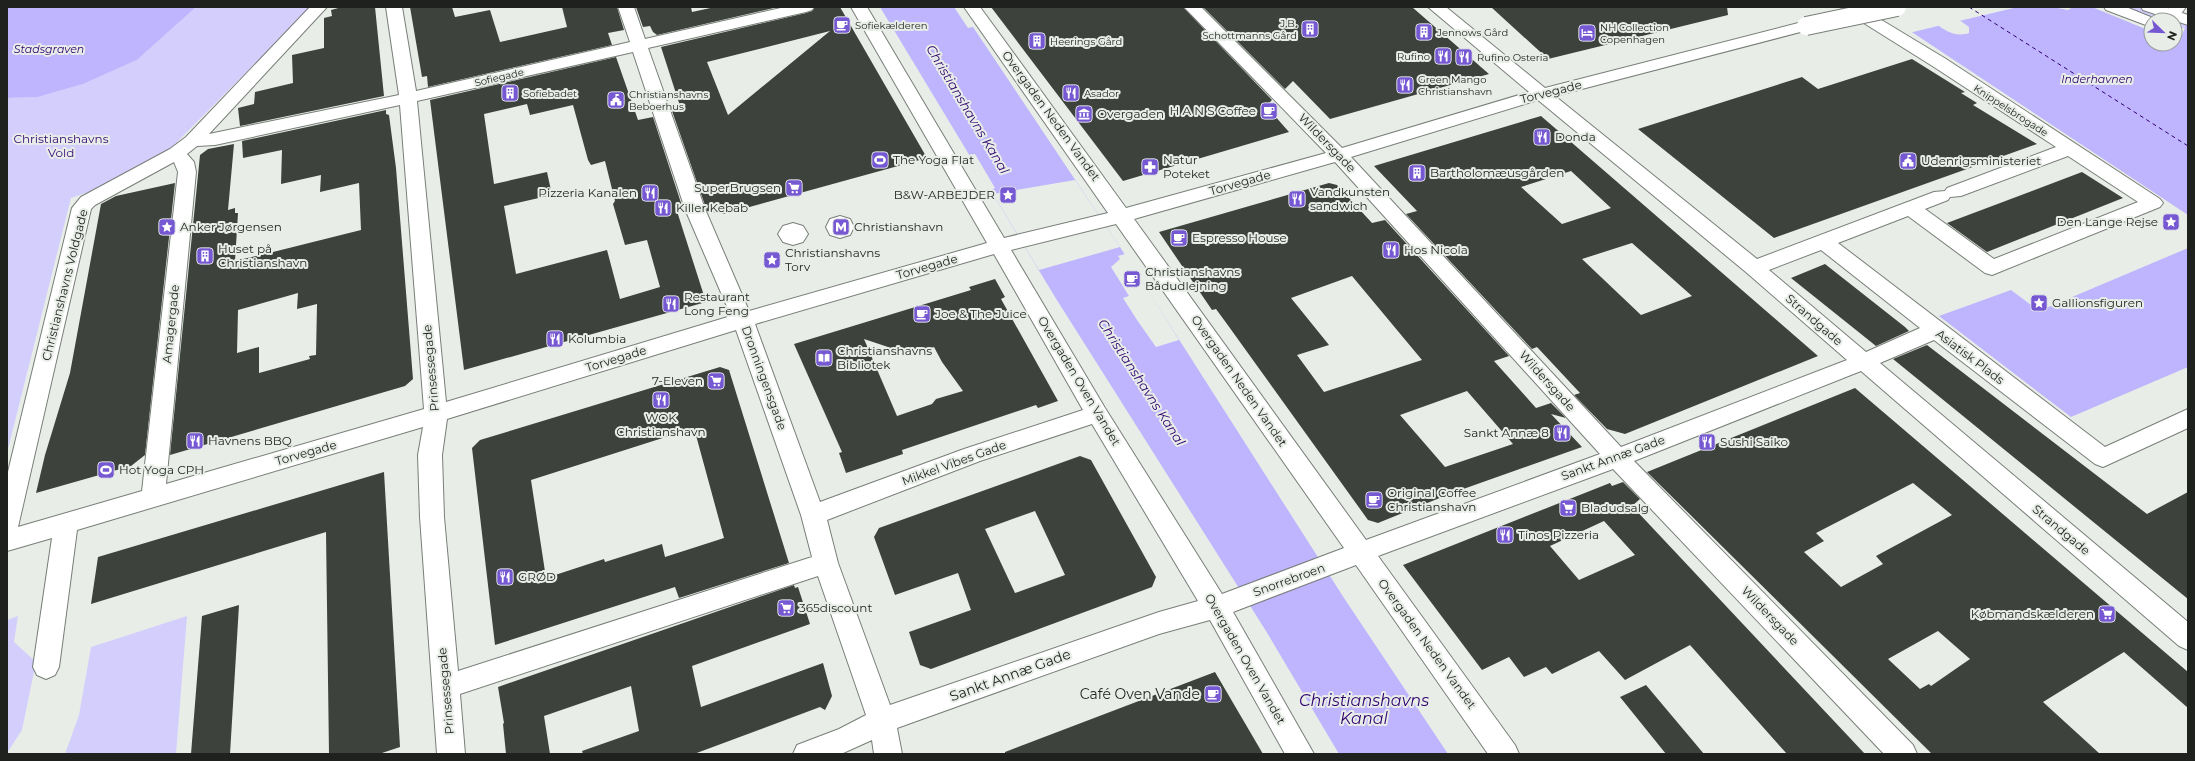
<svg xmlns="http://www.w3.org/2000/svg" width="2195" height="761" font-family="Montserrat,sans-serif">
	<style>
		.green { fill: #d4cefd }
		.water { fill: #bfb4fe }
		.pier { fill: #e8eee7 }
		.lines { fill: none; stroke-linecap: round; stroke-linejoin: round }
		.ferry { stroke: #300070; stroke-width: 1; stroke-dasharray: 4 3.5; stroke-linecap: butt }
		.building { fill: #3d423d; fill-rule: evenodd }
		.minor-casing { stroke: #787e78; stroke-width: 2 }
		.major-casing { stroke: #787e78; stroke-width: 2 }
		.minor { fill: #fff; fill-rule: evenodd }
		.major { fill: #fff; fill-rule: evenodd }
		.minor-bridge-casing { stroke: #787e78; stroke-width: 20; stroke-linecap: butt }
		.minor-bridge { stroke: #fff; stroke-width: 18 }
		.labels { text-anchor: middle; stroke-width: 4; stroke-linejoin: round; paint-order: stroke }
		.far-poi-label { font-size: 10px; fill: #1e211e; stroke: #e8eee7; text-anchor: start }
		.far-street-label { font-size: 10px; fill: #1e211e; stroke: #e8eee7 }
		.far-water-label { font-size: 11px; font-style: italic; fill: #300070; stroke: #e8eee7 }
		.street-label { font-size: 12px; fill: #1e211e; stroke: #e8eee7 }
		.poi-label { font-size: 12px; fill: #1e211e; stroke: #e8eee7; text-anchor: start }
		.park-label { font-size: 12px; fill: #350a76; stroke: #e8eee7 }
		.water-label { font-size: 13px; font-style: italic; fill: #300070; stroke: #e8eee7 }
		.near-street-label { font-size: 14px; fill: #1e211e; stroke: #e8eee7 }
		.near-poi-label { font-size: 14px; fill: #1e211e; stroke: #e8eee7; text-anchor: end }
		.near-water-label { font-size: 16px; font-style: italic; fill: #300070; stroke: #e8eee7 }
	</style>
	<rect width="100%" height="100%" fill="#e8eee7"/>
	<path class="green" d="M196,7H311L171,148L89,192L71,198L7,453V98L38,97L83,84L137,60Z
		M2120,7H2140L2188,23V29L2175,26V20H2154Z
		M18,616L14,642L36,662L22,730L7,753V620Z
		M187,616L176,754H65L79,715L91,647Z"/>
	<path class="water" d="M7,7H196L137,60L83,84L38,97L7,98Z
		M880,7H954L968,28L973,27L1120,247L1344,598L1448,754H1339L1266,631L1055,297Z
		M1874,7C1885,7 1901,4 1911,7C1931,13 1944,41 1969,33V27L1941,7H2052L2068,10L2073,7H2092L2148,30L2151,44H2175L2179,42L2188,21V215Z
		M2188,248V367L2071,417L1939,316L2011,290L2039,311Z"/>
	<path class="pier" d="M1872,7H1915L1942,25L1909,33Z
		M1939,7H2018L1959,21Z
		M975,154L995,188L990,190L969,155Z
		M1075,180L1120,247L1039,270L993,194Z
		M1125,254L1127,257L1179,340L1156,347L1137,320L1123,298L1129,296L1111,267L1120,259L1118,256Z"/>
	<g class="lines">
		<path class="ferry" d="M1969,7L2188,146"/>
	</g>
	<path class="building" d="M342,7H375L384,96L240,126L238,108L254,104L255,92L293,83L292,55L324,48V18L332,16L331,10Z
		M410,7H452L455,17L490,10L500,42L567,27L562,7H617L624,30L608,33L612,45L428,87L427,76L422,77Z
		M636,7H691L692,12L715,7H778L657,35L653,32L650,26L643,27Z
		M815,7H840L927,158L724,214L707,211L672,111L681,109L661,47L806,13L812,11ZM830,31L728,115L707,62Z
		M991,7H1183L1272,100L1266,106L1289,132L1123,181Z
		M1203,7H1412L1489,74L1330,119L1293,81L1285,89Z
		M1491,7H1727L1728,15L1548,59Z
		M616,57L638,120L653,117L682,206L675,205L706,302L464,370L430,100ZM527,104L530,115L573,105L588,160L591,165L605,161L615,201L613,204L625,245L647,240L660,287L620,299L607,250L516,274L504,206L552,195L547,172L494,184L484,114Z
		M1912,59L1965,92L1961,93L1977,103L1973,105L2037,144L1774,238L1638,129L1802,77L1818,89Z
		M386,110V114L389,115L396,168L413,379L405,386L170,455L200,155L208,149L234,144L228,210L235,208V213H238L235,261L265,254L361,230L359,183L320,192L321,175L281,184L282,150L243,158L242,141ZM298,293L297,309L317,304L316,355L309,356L310,359L259,373V347L237,353L238,310Z
		M1541,116L1713,265L1818,356L1625,434L1607,429L1574,395L1580,393L1537,347L1532,349L1406,214L1417,211L1374,166ZM1571,171L1611,208L1562,224L1521,187ZM1632,243L1692,296L1641,315L1582,259Z
		M2082,172L2123,198L1987,252L1947,223Z
		M175,183L145,455L131,466L36,493L45,455L70,373L101,204L116,196Z
		M1329,183L1337,185L1372,223L1385,220L1509,356L1494,361L1536,408L1551,403L1566,418L1551,414L1582,447L1452,493L1378,523L1368,520L1227,324L1216,309L1212,310L1159,232ZM1352,276L1422,360L1324,392L1297,355L1329,345L1291,298ZM1467,391L1513,444L1445,467L1400,415Z
		M1825,264L1905,327L1909,331L1876,346L1791,278Z
		M995,279L1005,297L1001,299L1058,401L1038,408L1036,405L902,450L903,454L846,473L839,453L842,452L794,344L971,290L969,287ZM864,339L912,355L934,347L942,362L963,391L936,399L932,404L897,416Z
		M1927,345L2147,514L2188,492V599L1893,359Z
		M720,367L729,370L789,563L679,598L675,587L495,645L472,448L480,440ZM694,428L724,538L665,557L662,544L605,562L604,559L546,578L531,480Z
		M1855,388L2188,672V708L2124,652L2043,702L2100,754H1932L1647,472ZM1913,483L1952,515L1876,556L1883,564L1841,587L1804,552L1824,541L1816,533ZM1938,631L1970,659L1931,686L1929,684L1920,689L1888,659Z
		M1080,456L1091,460L1156,577L1152,587L931,669L920,665L909,632L971,610L958,573L895,595L874,537L879,528ZM1035,511L1065,575L1015,593L985,529Z
		M384,472L400,747L379,754H329L326,532L91,604L98,557Z
		M1623,482L1640,499L1632,506L1865,754H1787L1690,645L1625,680L1599,651L1552,674L1546,667L1524,677L1509,657L1482,670L1403,565L1610,483L1612,486ZM1604,521L1635,555L1579,580L1550,546Z
		M794,585L795,588L798,587L810,624L692,666L701,707L823,663L832,696L825,710L820,707L694,754H583L582,751L639,731L631,686L544,716L550,754H506L503,724L504,723L498,687Z
		M239,605L230,754H191L202,616Z
		M1215,672L1263,754H1005V752Z
		M1646,685L1704,754H1666L1620,697Z"/>
	<g class="lines">
		<defs>
			<path id="minor" d="M310,7H327L209,134L399,95L386,7H402L416,91L630,42L618,7H634L645,39L785,7H814L812,10L806,12L648,48L705,209L749,311L987,243L851,7H867L1004,238L1108,213L964,7H980L1126,208L1326,153L1184,7H1201L1342,148L1529,92L1428,7H1446L1545,88L1806,21L1812,23L1814,26L1812,29L1555,96L1757,259L1934,192L1945,191L1947,188L2056,147L1934,67L1843,10L1841,7H1860L1946,59L2160,199L2163,203L2160,207L1992,275L1985,273L1908,216L1838,243L2105,447L2188,409V428L2103,467L2095,464L1934,340L1880,363L2188,622V650L2179,646L1861,371L1634,461L1913,745L1917,754H1884L1613,469L1378,556L1515,745L1519,754H1488L1356,565L1233,612L1314,754H1285L1210,620L1159,634L897,728L902,754H874L872,740L841,754H793L797,745L839,729L866,715L818,576L460,694L465,754H437L420,517L418,455L423,427L77,530L59,667L55,675L46,679L37,675L33,667L52,538L7,551V476L72,208L81,197L170,149L186,137ZM633,52L685,209L731,316L446,402L417,101ZM1538,100L1747,273L1847,360L1621,447L1351,157ZM400,105L424,409L166,484L196,172L194,162L187,154L197,146L215,145ZM2068,156L2138,202L1994,259L1925,209L1948,200L1950,197L1961,196ZM174,162L178,172L142,491L18,527L91,209L95,205ZM1335,162L1600,454L1366,540L1134,219ZM1116,224L1344,548L1222,594L1105,408L1011,250ZM1821,250L1920,328L1866,352L1769,270ZM994,254L1083,410L964,449L820,502L755,324ZM736,330L801,515L812,557L458,671L444,517L442,455L447,419ZM1092,424L1198,601L1159,612L890,705L838,563L827,520L980,461Z
				M2170,7H2186L2178,18H2166L2164,15Z
				M840,216L850,219L854,227L850,235L840,238L830,235L826,227L830,219Z
				M793,223L803,226L808,234L803,242L793,245L783,242L778,234L783,226Z"/>
			<path id="major" d="M2104,7H2126L2158,20H2151V27L2106,10Z
				M2141,7H2165L2188,15V25L2143,10Z"/>
		</defs>
		<use href="#minor" class="minor-casing"/>
		<use href="#major" class="major-casing"/>
		<use href="#minor" class="minor"/>
		<use href="#major" class="major"/>
		<defs>
			<path id="minor-bridge" d="M1806,26L1897,7"/>
		</defs>
		<use href="#minor-bridge" class="minor-bridge-casing"/>
		<use href="#minor-bridge" class="minor-bridge"/>
	</g>
	<defs>
		<symbol id="cafe-square" viewBox="-11 -11 22 22"><rect x="-9" y="-9" width="18" height="18" rx="4" fill="#7658d2" stroke="#e8eee7"/><path d="M-5.5-4.5H6V0H3Q3 3.5 0 3.5H-2.5Q-5.5 3.5-5.5 0ZM3-3.2v2h1.7v-2ZM-6 4.5H4V6H-6Z" fill="#fff"/></symbol>
		<symbol id="building-square" viewBox="-11 -11 22 22"><rect x="-9" y="-9" width="18" height="18" rx="4" fill="#7658d2" stroke="#e8eee7"/><path d="M-4-6H4V6H1V3H-1V6H-4ZM-2.5-4.3h1.7v1.8h-1.7ZM.8-4.3h1.7v1.8H.8ZM-2.5-1h1.7V.8h-1.7ZM.8-1h1.7V.8H.8Z" fill="#fff"/></symbol>
		<symbol id="hotel-square" viewBox="-11 -11 22 22"><rect x="-9" y="-9" width="18" height="18" rx="4" fill="#7658d2" stroke="#e8eee7"/><path d="M-6-4.5h1.5V1H6V5H4.5V3h-9V5H-6ZM-4 0a1.8 1.8 0 1 1 3.6 0ZM.5 0V-2.5h3Q6-2.5 6 0Z" fill="#fff"/></symbol>
		<symbol id="restaurant-square" viewBox="-11 -11 22 22"><rect x="-9" y="-9" width="18" height="18" rx="4" fill="#7658d2" stroke="#e8eee7"/><path d="M-5-6h1v4h1v-4h1v4h1v-4h1v5L-1.5 .5V6h-2V.5L-5-1ZM5-6V6H3V1.5H1.5Q1.5-4 5-6Z" fill="#fff"/></symbol>
		<symbol id="civic-square" viewBox="-11 -11 22 22"><rect x="-9" y="-9" width="18" height="18" rx="4" fill="#7658d2" stroke="#e8eee7"/><path d="M-.6-6.5H3V-4.5H.6V-3L4-1V1h2V6H-6V1h2V-1L-.6-3ZM-1.2 2.5V6h2.4V2.5Z" fill="#fff"/></symbol>
		<symbol id="museum-square" viewBox="-11 -11 22 22"><rect x="-9" y="-9" width="18" height="18" rx="4" fill="#7658d2" stroke="#e8eee7"/><path d="M0-6L6-3V-2H-6V-3ZM-5-1h2V3h-2ZM-1-1h2V3h-2ZM3-1h2V3H3ZM-6 4H6V6H-6Z" fill="#fff"/></symbol>
		<symbol id="stadium-square" viewBox="-11 -11 22 22"><rect x="-9" y="-9" width="18" height="18" rx="4" fill="#7658d2" stroke="#e8eee7"/><path d="M0-5a6.5 5 0 1 0 0 10a6.5 5 0 1 0 0-10ZM-3.5-1.8h7v3.6h-7Z" fill="#fff"/></symbol>
		<symbol id="pharmacy-square" viewBox="-11 -11 22 22"><rect x="-9" y="-9" width="18" height="18" rx="4" fill="#7658d2" stroke="#e8eee7"/><path d="M-2-6h4v4h4v4h-4v4h-4v-4h-4v-4h4Z" fill="#fff"/></symbol>
		<symbol id="supermarket-square" viewBox="-11 -11 22 22"><rect x="-9" y="-9" width="18" height="18" rx="4" fill="#7658d2" stroke="#e8eee7"/><path d="M-6-5.5h2.5l.6 2H6L4.5 2H-2.5L-4.4-4H-6ZM-1.5 3.2a1.3 1.3 0 1 0 .1 0ZM3 3.2a1.3 1.3 0 1 0 .1 0Z" fill="#fff"/></symbol>
		<symbol id="sight-square" viewBox="-11 -11 22 22"><rect x="-9" y="-9" width="18" height="18" rx="4" fill="#7658d2" stroke="#e8eee7"/><path d="M0-6L1.8-2.2L6-1.7L2.9 1.2L3.7 5.4L0 3.3L-3.7 5.4L-2.9 1.2L-6-1.7L-1.8-2.2Z" fill="#fff"/></symbol>
		<symbol id="metro-square" viewBox="-11 -11 22 22"><rect x="-9" y="-9" width="18" height="18" rx="4" fill="#7658d2" stroke="#e8eee7"/><path d="M-5.5 5V-5H-3L0 0L3-5H5.5V5H3V-.5L0 4L-3-.5V5Z" fill="#fff"/></symbol>
		<symbol id="library-square" viewBox="-11 -11 22 22"><rect x="-9" y="-9" width="18" height="18" rx="4" fill="#7658d2" stroke="#e8eee7"/><path d="M-6-4Q-3-5.5-.7-3.5V5Q-3 3-6 4ZM6-4Q3-5.5 .7-3.5V5Q3 3 6 4Z" fill="#fff"/></symbol>
	</defs>
	<g fill-rule="evenodd">
		<use href="#cafe-square" x="832" y="15" width="20" height="20"/>
		<use href="#building-square" x="1300" y="19" width="20" height="20"/>
		<use href="#building-square" x="1414" y="22" width="20" height="20"/>
		<use href="#hotel-square" x="1577" y="23" width="20" height="20"/>
		<use href="#building-square" x="1027" y="31" width="20" height="20"/>
		<use href="#restaurant-square" x="1433" y="46" width="20" height="20"/>
		<use href="#restaurant-square" x="1454" y="47" width="20" height="20"/>
		<use href="#restaurant-square" x="1395" y="75" width="20" height="20"/>
		<use href="#building-square" x="500" y="83" width="20" height="20"/>
		<use href="#restaurant-square" x="1061" y="83" width="20" height="20"/>
		<use href="#civic-square" x="606" y="90" width="20" height="20"/>
		<use href="#cafe-square" x="1259" y="101" width="20" height="20"/>
		<use href="#museum-square" x="1074" y="104" width="20" height="20"/>
		<use href="#restaurant-square" x="1532" y="127" width="20" height="20"/>
		<use href="#stadium-square" x="870" y="150" width="20" height="20"/>
		<use href="#civic-square" x="1898" y="151" width="20" height="20"/>
		<use href="#pharmacy-square" x="1140" y="157" width="20" height="20"/>
		<use href="#building-square" x="1407" y="163" width="20" height="20"/>
		<use href="#supermarket-square" x="784" y="178" width="20" height="20"/>
		<use href="#restaurant-square" x="640" y="183" width="20" height="20"/>
		<use href="#sight-square" x="998" y="185" width="20" height="20"/>
		<use href="#restaurant-square" x="1287" y="189" width="20" height="20"/>
		<use href="#restaurant-square" x="653" y="198" width="20" height="20"/>
		<use href="#sight-square" x="2161" y="212" width="20" height="20"/>
		<use href="#sight-square" x="157" y="217" width="20" height="20"/>
		<use href="#metro-square" x="831" y="217" width="20" height="20"/>
		<use href="#cafe-square" x="1169" y="228" width="20" height="20"/>
		<use href="#restaurant-square" x="1381" y="240" width="20" height="20"/>
		<use href="#building-square" x="195" y="246" width="20" height="20"/>
		<use href="#sight-square" x="762" y="250" width="20" height="20"/>
		<use href="#cafe-square" x="1122" y="269" width="20" height="20"/>
		<use href="#sight-square" x="2029" y="293" width="20" height="20"/>
		<use href="#restaurant-square" x="661" y="294" width="20" height="20"/>
		<use href="#cafe-square" x="912" y="304" width="20" height="20"/>
		<use href="#restaurant-square" x="545" y="329" width="20" height="20"/>
		<use href="#library-square" x="814" y="348" width="20" height="20"/>
		<use href="#supermarket-square" x="706" y="371" width="20" height="20"/>
		<use href="#restaurant-square" x="651" y="390" width="20" height="20"/>
		<use href="#restaurant-square" x="1552" y="423" width="20" height="20"/>
		<use href="#restaurant-square" x="185" y="431" width="20" height="20"/>
		<use href="#restaurant-square" x="1697" y="432" width="20" height="20"/>
		<use href="#stadium-square" x="96" y="460" width="20" height="20"/>
		<use href="#cafe-square" x="1364" y="490" width="20" height="20"/>
		<use href="#supermarket-square" x="1558" y="498" width="20" height="20"/>
		<use href="#restaurant-square" x="1495" y="525" width="20" height="20"/>
		<use href="#restaurant-square" x="495" y="567" width="20" height="20"/>
		<use href="#supermarket-square" x="776" y="598" width="20" height="20"/>
		<use href="#supermarket-square" x="2097" y="604" width="20" height="20"/>
		<use href="#cafe-square" x="1203" y="684" width="20" height="20"/>
	</g>
	<g class="labels">
		<g class="far-poi-label">
			<text x="1297" y="27" text-anchor="end">J.B.<tspan x="1297" dy="12">Schottmanns Gård</tspan></text>
			<text x="855" y="29">Sofiekælderen</text>
			<text x="1600" y="31">NH Collection<tspan x="1600" dy="12">Copenhagen</tspan></text>
			<text x="1437" y="36">Jennows Gård</text>
			<text x="1050" y="45">Heerings Gård</text>
			<text x="1430" y="60" text-anchor="end">Rufino</text>
			<text x="1477" y="61">Rufino Osteria</text>
			<text x="1418" y="83">Green Mango<tspan x="1418" dy="12">Christianshavn</tspan></text>
			<text x="523" y="97">Sofiebadet</text>
			<text x="1084" y="97">Asador</text>
			<text x="629" y="98">Christianshavns<tspan x="629" dy="12">Beboerhus</tspan></text>
		</g>
		<g class="far-street-label">
			<text transform="translate(499 77) rotate(-13)" y="4">Sofiegade</text>
			<text transform="translate(2011 110) rotate(33)" y="4">Knippelsbrogade</text>
		</g>
		<g class="far-water-label">
			<text x="49" y="53">Stadsgraven</text>
			<text x="2097" y="83">Inderhavnen</text>
		</g>
		<g class="street-label">
			<text transform="translate(1551 92) rotate(-14)" y="4">Torvegade</text>
			<text transform="translate(1051 116) rotate(54)" y="4">Overgaden Neden Vandet</text>
			<text transform="translate(1327 143) rotate(46)" y="4">Wildersgade</text>
			<text transform="translate(1240 183) rotate(-16)" y="4">Torvegade</text>
			<text transform="translate(927 267) rotate(-16)" y="4">Torvegade</text>
			<text transform="translate(65 285) rotate(-76)" y="4">Christianshavns Voldgade</text>
			<text transform="translate(1814 320) rotate(41)" y="4">Strandgade</text>
			<text transform="translate(171 324) rotate(-84)" y="4">Amagergade</text>
			<text transform="translate(1970 357) rotate(37)" y="4">Asiatisk Plads</text>
			<text transform="translate(616 359) rotate(-17)" y="4">Torvegade</text>
			<text transform="translate(431 368) rotate(-95)" y="4">Prinsessegade</text>
			<text transform="translate(764 378) rotate(70)" y="4">Dronningensgade</text>
			<text transform="translate(1079 381) rotate(59)" y="4">Overgaden Oven Vandet</text>
			<text transform="translate(1239 381) rotate(55)" y="4">Overgaden Neden Vandet</text>
			<text transform="translate(1547 381) rotate(48)" y="4">Wildersgade</text>
			<text transform="translate(306 453) rotate(-16)" y="4">Torvegade</text>
			<text transform="translate(1613 458) rotate(-20)" y="4">Sankt Annæ Gade</text>
			<text transform="translate(954 463) rotate(-20)" y="4">Mikkel Vibes Gade</text>
			<text transform="translate(2061 530) rotate(40)" y="4">Strandgade</text>
			<text transform="translate(1289 580) rotate(-20)" y="4">Snorrebroen</text>
			<text transform="translate(1770 616) rotate(46)" y="4">Wildersgade</text>
			<text transform="translate(1427 644) rotate(54)" y="4">Overgaden Neden Vandet</text>
			<text transform="translate(1245 659) rotate(60)" y="4">Overgaden Oven Vandet</text>
			<text transform="translate(446 691) rotate(-95)" y="4">Prinsessegade</text>
		</g>
		<g class="poi-label">
			<text x="1256" y="115" text-anchor="end">H A N S Coffee</text>
			<text x="1097" y="118">Overgaden</text>
			<text x="1555" y="141">Donda</text>
			<text x="893" y="164">The Yoga Flat</text>
			<text x="1163" y="164">Natur<tspan x="1163" dy="14">Poteket</tspan></text>
			<text x="1921" y="165">Udenrigsministeriet</text>
			<text x="1430" y="177">Bartholomæusgården</text>
			<text x="781" y="192" text-anchor="end">SuperBrugsen</text>
			<text x="1310" y="196">Vandkunsten<tspan x="1310" dy="14">sandwich</tspan></text>
			<text x="637" y="197" text-anchor="end">Pizzeria Kanalen</text>
			<text x="995" y="199" text-anchor="end">B&amp;W-ARBEJDER</text>
			<text x="676" y="212">Killer Kebab</text>
			<text x="2158" y="226" text-anchor="end">Den Lange Rejse</text>
			<text x="180" y="231">Anker Jørgensen</text>
			<text x="854" y="231">Christianshavn</text>
			<text x="1192" y="242">Espresso House</text>
			<text x="218" y="253">Huset på<tspan x="218" dy="14">Christianshavn</tspan></text>
			<text x="1404" y="254">Hos Nicola</text>
			<text x="785" y="257">Christianshavns<tspan x="785" dy="14">Torv</tspan></text>
			<text x="1145" y="276">Christianshavns<tspan x="1145" dy="14">Bådudlejning</tspan></text>
			<text x="684" y="301">Restaurant<tspan x="684" dy="14">Long Feng</tspan></text>
			<text x="2052" y="307">Gallionsfiguren</text>
			<text x="935" y="318">Joe &amp; The Juice</text>
			<text x="568" y="343">Kolumbia</text>
			<text x="837" y="355">Christianshavns<tspan x="837" dy="14">Bibliotek</tspan></text>
			<text x="703" y="385" text-anchor="end">7-Eleven</text>
			<text x="661" y="422" text-anchor="middle">WOK<tspan x="661" dy="14">Christianshavn</tspan></text>
			<text x="1549" y="437" text-anchor="end">Sankt Annæ 8</text>
			<text x="208" y="445">Havnens BBQ</text>
			<text x="1720" y="446">Sushi Saiko</text>
			<text x="119" y="474">Hot Yoga CPH</text>
			<text x="1387" y="497">Original Coffee<tspan x="1387" dy="14">Christianshavn</tspan></text>
			<text x="1581" y="512">Bladudsalg</text>
			<text x="1518" y="539">Tinos Pizzeria</text>
			<text x="518" y="581">GRØD</text>
			<text x="799" y="612">365discount</text>
			<text x="2094" y="618" text-anchor="end">Købmandskælderen</text>
		</g>
		<g class="park-label">
			<text x="61" y="143">Christianshavns<tspan x="61" dy="14">Vold</tspan></text>
		</g>
		<g class="water-label">
			<text transform="translate(968 109) rotate(59)" y="5">Christianshavns Kanal</text>
			<text transform="translate(1142 382) rotate(57)" y="5">Christianshavns Kanal</text>
		</g>
		<g class="near-street-label">
			<text transform="translate(1010 675) rotate(-20)" y="5">Sankt Annæ Gade</text>
		</g>
		<g class="near-poi-label">
			<text x="1200" y="699">Café Oven Vande</text>
		</g>
		<g class="near-water-label">
			<text x="1364" y="706">Christianshavns<tspan x="1364" dy="18">Kanal</tspan></text>
		</g>
	</g>
	<rect width="2195" height="761" fill="none" stroke="#1e211e" stroke-width="16"/>
	<g transform="translate(2163 32) rotate(113)"><circle r="19" fill="#e8eee7" stroke="#979c97"/>
	<path d="M0-3L7 15L0 10L-7 15Z" fill="#7658d2"/>
	<text y="-6" font-size="11" font-weight="bold" text-anchor="middle" fill="#1e211e">N</text>
	</g>
</svg>
